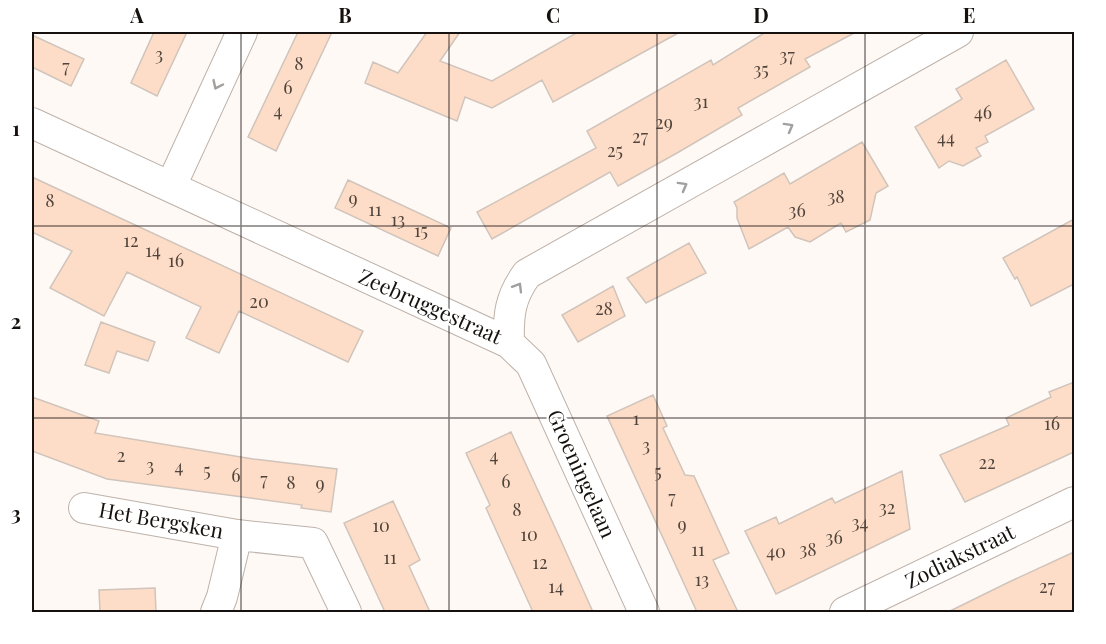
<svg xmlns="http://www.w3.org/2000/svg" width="1106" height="644" font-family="'Playfair Display',serif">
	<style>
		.building { fill: #fdddc7; stroke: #d0c4bb; stroke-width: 1.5 }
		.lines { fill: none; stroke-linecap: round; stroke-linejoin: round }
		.minor-casing { stroke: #beb2a9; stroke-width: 32 }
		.minor { stroke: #fff; stroke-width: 30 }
		.oneway { stroke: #a2a09f }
		.grid { fill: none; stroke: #16110e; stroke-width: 1.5; stroke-opacity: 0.55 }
		.labels { text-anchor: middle; stroke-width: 4.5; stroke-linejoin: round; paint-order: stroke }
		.number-label { font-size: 18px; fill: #50443c }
		.street-label { font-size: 21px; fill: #16110e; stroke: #fff }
		.neatline { fill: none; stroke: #16110e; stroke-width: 2 }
		.grid-label { font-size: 20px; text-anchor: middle; font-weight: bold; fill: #16110e }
	</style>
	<rect width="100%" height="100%" fill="#fff9f6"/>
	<path class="building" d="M154,32H187L157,96L131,83Z
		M298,32H332L276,151L248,137Z
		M427,32H460L440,61L492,81L578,32H680L553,102L542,80L492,108L465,97L457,121L365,83L373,62L398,73Z
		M766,32H856L805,59L810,67L738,108L742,115L677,153L618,186L610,172L492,239L477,212L596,148L587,131L711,60L713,65Z
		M32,35L84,59L71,86L32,67Z
		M1006,60L1034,109L985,136L988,142L976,148L981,156L963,166L949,161L939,168L915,127L962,99L956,89Z
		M862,142L888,186L876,193L870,220L846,232L841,223L810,242L795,237L788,227L749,249L737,218V208L734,202L784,173L790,184Z
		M32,177L363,331L348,362L239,311L219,353L186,338L201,307L127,272L104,316L50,288L72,251L32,232Z
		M348,180L451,228L438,256L335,208Z
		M1074,219V284L1031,306L1017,277L1015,279L1003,258Z
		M689,243L706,273L646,303L627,278Z
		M613,286L625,316L578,342L562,315Z
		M101,322L155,342L148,361L117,351L109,373L85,365Z
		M1074,382V452L965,502L940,455L1009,425L1006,418L1051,397L1049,392Z
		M653,395L667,426L663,428L685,475L694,476L729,553L713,560L738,612H697L607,416Z
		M32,397L99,421L95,433L253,459L337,469L331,512L301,508L302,505L107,479L32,451Z
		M511,432L558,534L593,612H533L509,559L486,508L490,505L466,453Z
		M902,471L910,529L776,594L745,531L776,517L779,524L832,498L835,503Z
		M393,501L420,560L409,566L430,612H385L344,523Z
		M1074,552V612H948L1009,582Z
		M155,588L156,612H100L99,590Z"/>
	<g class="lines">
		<defs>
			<path id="minor" d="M32,123L509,343L531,364L644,612
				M171,186L242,32
				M509,343C508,315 510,297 527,274L958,32
				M84,508L237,535L222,597L216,612
				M237,535L313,543L346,612
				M845,612L1074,502"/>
		</defs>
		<use href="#minor" class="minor-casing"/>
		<use href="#minor" class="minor"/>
	</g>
	<defs><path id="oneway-chevron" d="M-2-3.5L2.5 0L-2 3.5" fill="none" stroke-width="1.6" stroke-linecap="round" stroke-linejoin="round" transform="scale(1.5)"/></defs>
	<g class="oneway">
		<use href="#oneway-chevron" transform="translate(217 85) rotate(115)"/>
		<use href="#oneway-chevron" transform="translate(789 127) rotate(-29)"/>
		<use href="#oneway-chevron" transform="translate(683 186) rotate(-29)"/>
		<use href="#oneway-chevron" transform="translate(518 287) rotate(-59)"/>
	</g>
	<path class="grid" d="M241,32V612M449,32V612M657,32V612M865,32V612M32,226H1074M32,418H1074"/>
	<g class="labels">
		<g class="number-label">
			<text x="159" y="61">3</text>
			<text x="787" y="62">37</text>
			<text x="299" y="70">8</text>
			<text x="66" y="73">7</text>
			<text x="761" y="76">35</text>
			<text x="288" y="94">6</text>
			<text x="701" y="108">31</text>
			<text x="278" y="117">4</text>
			<text x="983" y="119">46</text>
			<text x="664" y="129">29</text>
			<text x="640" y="143">27</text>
			<text x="946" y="144">44</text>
			<text x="615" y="157">25</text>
			<text x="836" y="203">38</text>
			<text x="353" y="205">9</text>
			<text x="50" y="207">8</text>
			<text x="375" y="216">11</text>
			<text x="797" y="217">36</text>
			<text x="398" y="226">13</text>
			<text x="421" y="237">15</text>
			<text x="131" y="247">12</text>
			<text x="153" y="257">14</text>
			<text x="176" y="267">16</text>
			<text x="259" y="308">20</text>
			<text x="604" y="315">28</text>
			<text x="636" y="425">1</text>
			<text x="1052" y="430">16</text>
			<text x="646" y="452">3</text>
			<text x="121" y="462">2</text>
			<text x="494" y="462">4</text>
			<text x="987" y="469">22</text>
			<text x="150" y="472">3</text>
			<text x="179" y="473">4</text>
			<text x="207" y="477">5</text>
			<text x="658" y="478">5</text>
			<text x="236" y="482">6</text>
			<text x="264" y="486">7</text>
			<text x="506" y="488">6</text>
			<text x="291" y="489">8</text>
			<text x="320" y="490">9</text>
			<text x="672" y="504">7</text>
			<text x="887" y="514">32</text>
			<text x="517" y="516">8</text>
			<text x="860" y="529">34</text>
			<text x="682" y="531">9</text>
			<text x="381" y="532">10</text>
			<text x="529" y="541">10</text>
			<text x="834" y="544">36</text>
			<text x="698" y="556">11</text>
			<text x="808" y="556">38</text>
			<text x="776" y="558">40</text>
			<text x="390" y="564">11</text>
			<text x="540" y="569">12</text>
			<text x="702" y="586">13</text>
			<text x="556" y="593">14</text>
			<text x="1047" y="593">27</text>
		</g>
		<g class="street-label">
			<text transform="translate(430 307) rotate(24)" y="7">Zeebruggestraat</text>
			<text transform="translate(581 474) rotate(66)" y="7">Groeningelaan</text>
			<text transform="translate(161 521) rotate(10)" y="7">Het Bergsken</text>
			<text transform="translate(960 557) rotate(-26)" y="7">Zodiakstraat</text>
		</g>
	</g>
	<rect width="1106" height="644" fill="none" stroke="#ffffff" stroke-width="66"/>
	<rect x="33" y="33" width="1040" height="578" class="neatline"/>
	<g class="grid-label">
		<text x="137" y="23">A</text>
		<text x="345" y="23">B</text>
		<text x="553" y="23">C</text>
		<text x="761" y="23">D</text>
		<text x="969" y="23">E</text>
		<text x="16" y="136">1</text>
		<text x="16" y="329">2</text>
		<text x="16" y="521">3</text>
	</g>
</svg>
